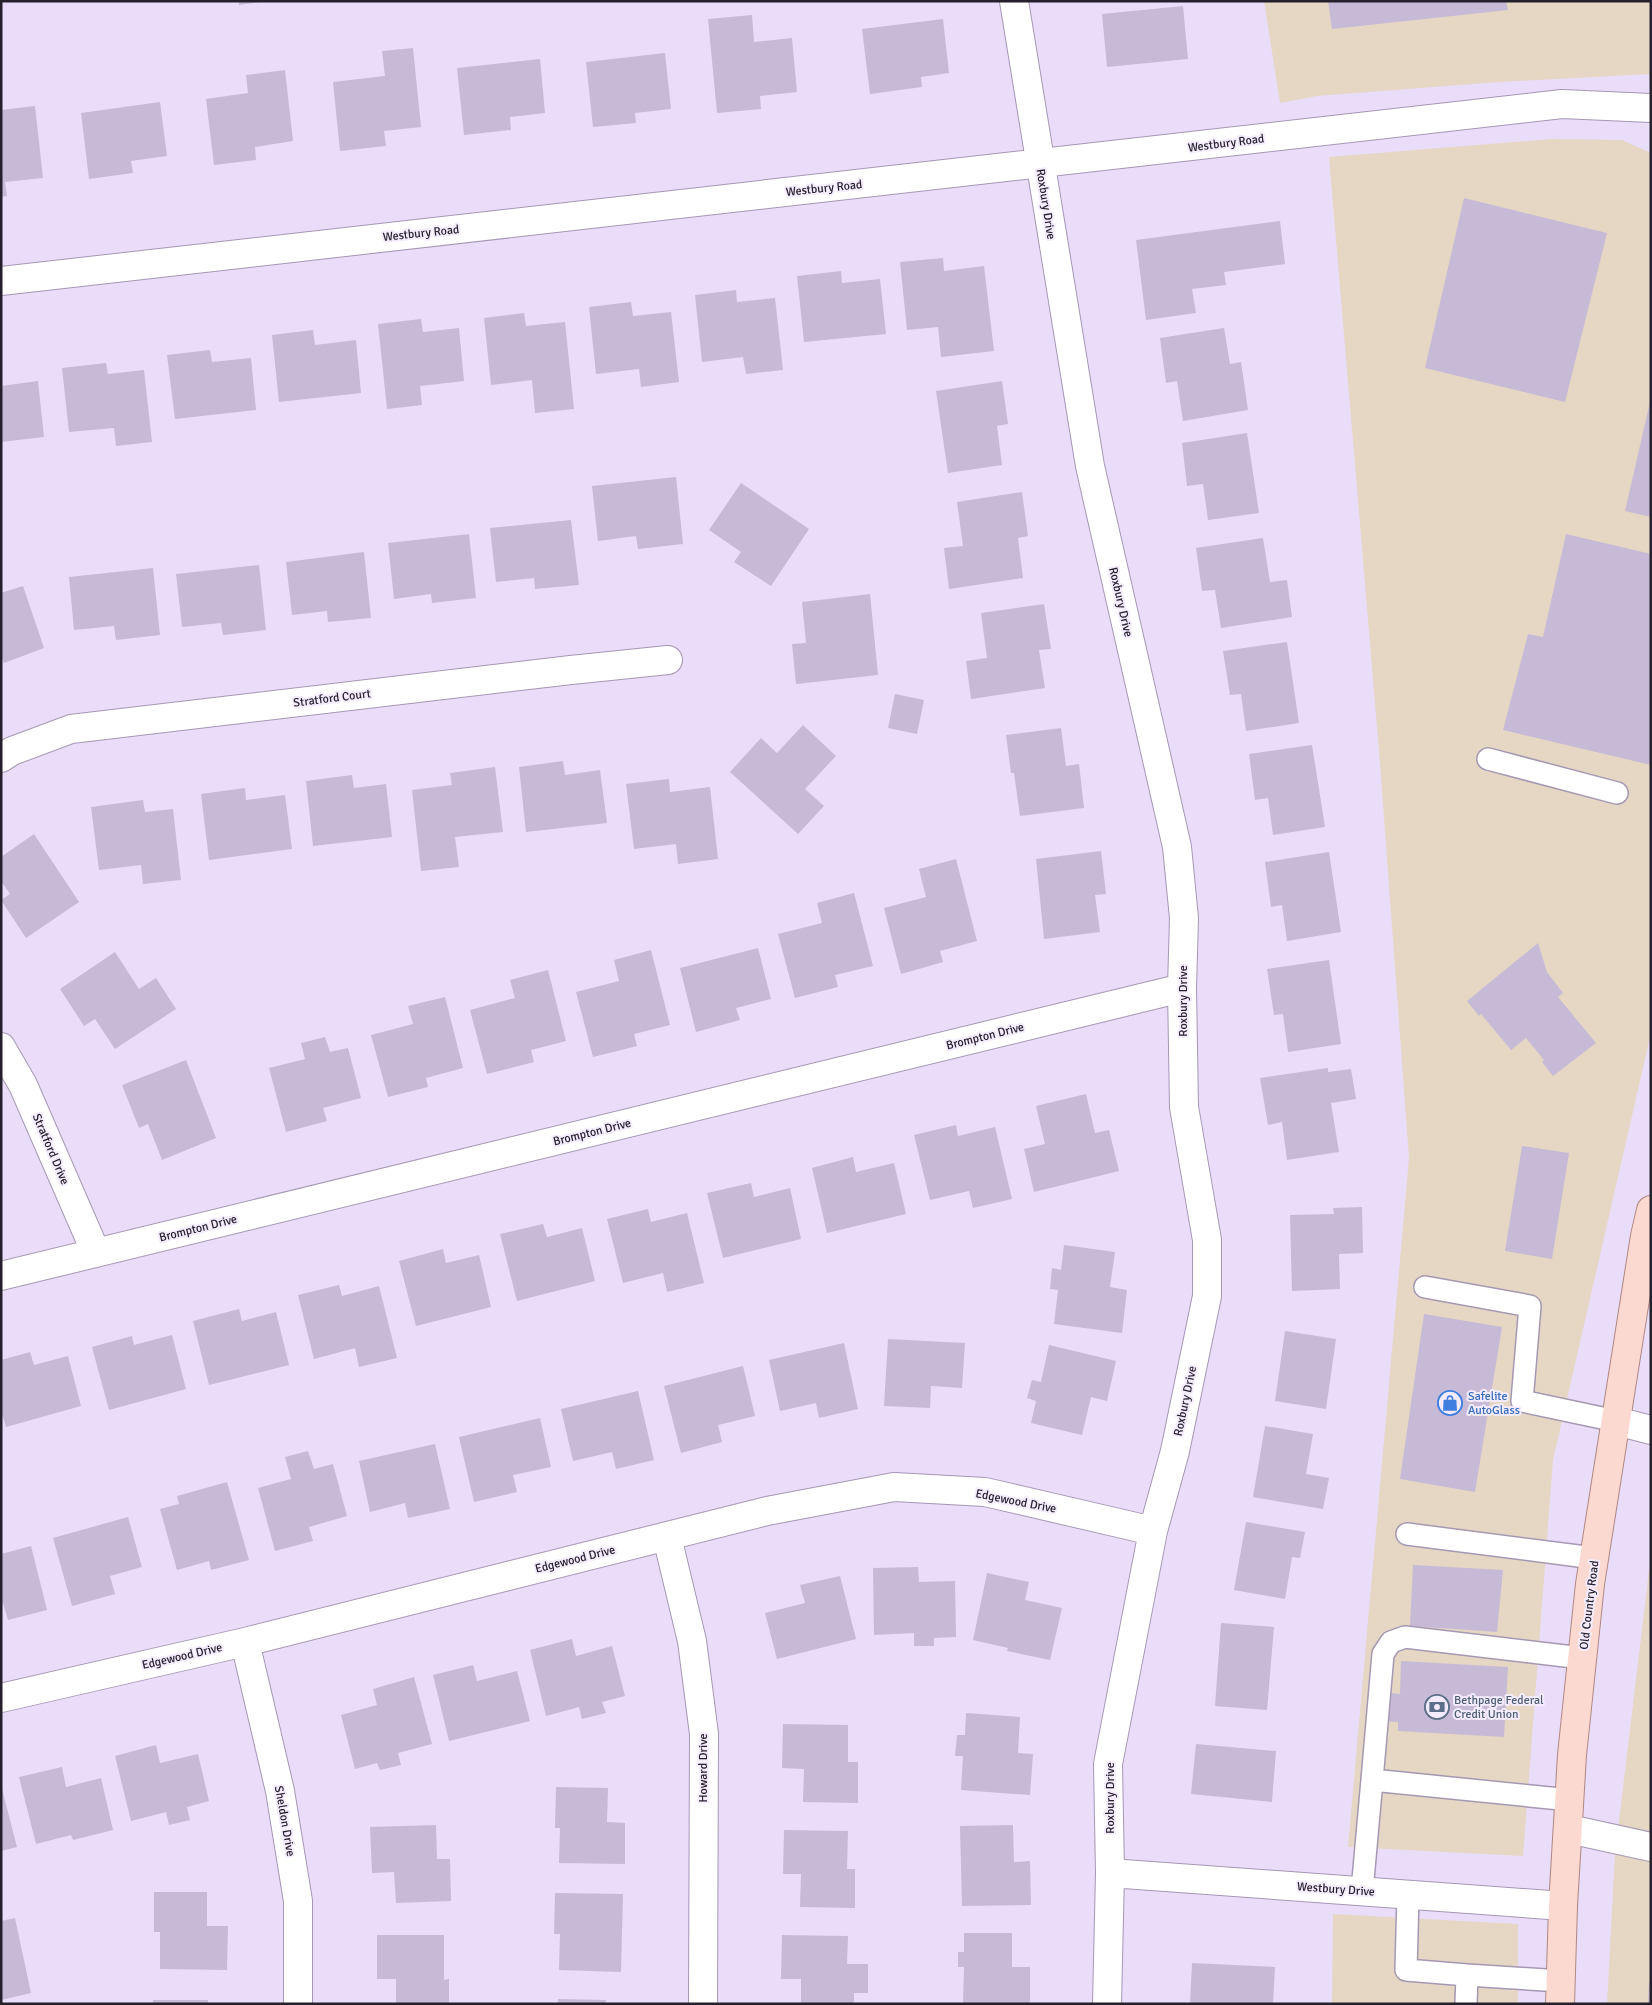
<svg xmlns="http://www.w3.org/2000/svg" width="1652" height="2005" font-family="Signika,sans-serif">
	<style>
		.commercial { fill: #e5d7c4 }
		.building { fill: #c7bad6 }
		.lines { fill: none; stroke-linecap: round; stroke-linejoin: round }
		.lane-casing { stroke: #a598b3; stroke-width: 24 }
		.street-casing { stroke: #a598b3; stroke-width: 30 }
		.primary-casing { stroke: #af8782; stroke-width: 30 }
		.lane { stroke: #fff; stroke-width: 21 }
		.street { stroke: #fff; stroke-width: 28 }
		.primary { stroke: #fbd8d0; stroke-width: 28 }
		.labels { text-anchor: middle; stroke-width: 4; stroke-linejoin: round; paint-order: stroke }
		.street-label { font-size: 12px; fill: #25202b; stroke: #f4ecfe }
		.shop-label { font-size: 12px; fill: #366cbe; stroke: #f4ecfe; text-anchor: start }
		.service-label { font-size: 12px; fill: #4e5e75; stroke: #f4ecfe; text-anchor: start }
	</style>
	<rect width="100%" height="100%" fill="#eaddfa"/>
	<path class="commercial" d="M1264,1H1651V74L1499,82L1317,96L1280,103Z
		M1552,139L1622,140L1651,153V1033L1553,1460L1523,1856L1348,1847L1409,1158L1379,750L1329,157Z
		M1651,1554V2004H1607L1615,1854Z
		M1333,1914L1518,1924V2004H1332Z"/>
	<path class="building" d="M239,1H259L260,2L239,5Z
		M1328,1H1506L1508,10L1332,29Z
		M1183,6L1188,59L1107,67L1102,14Z
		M752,15L754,42L792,38L797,92L760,96L761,109L717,113L708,19Z
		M943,19L949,73L921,77L922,87L870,94L862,29Z
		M413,48L421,127L384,131L386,146L340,151L333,82L385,76L382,51Z
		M665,53L671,109L635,113L636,123L593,127L586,62Z
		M540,59L545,113L510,117L511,130L464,135L457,68Z
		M285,70L293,141L255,147L256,160L214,165L206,99L248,93L246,75Z
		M160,102L167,156L131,161L133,173L89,179L81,113Z
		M35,106L43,178L5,182L7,196L1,197V110Z
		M1464,198L1607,233L1565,402L1425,368Z
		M1280,221L1285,264L1224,272L1226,285L1192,289L1196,313L1146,320L1136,240Z
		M943,258L944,271L984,266L994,351L941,357L938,327L907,330L900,262Z
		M841,271L842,283L880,279L886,334L804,342L797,276Z
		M736,290L737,302L775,298L783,370L746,374L743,357L702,362L695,295Z
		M631,302L633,316L671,312L679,382L641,387L639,369L596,374L589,307Z
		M524,313L526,326L565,322L574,409L535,413L532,380L491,385L484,318Z
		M421,319L423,332L459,328L464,381L420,386L422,405L387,409L378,324Z
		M1224,328L1230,364L1241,362L1248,410L1183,421L1177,381L1166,383L1160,338Z
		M313,330L315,345L356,340L361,393L279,402L272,335Z
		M210,350L212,362L251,358L256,410L175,419L167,355Z
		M106,363L108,374L144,370L152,442L116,446L114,428L69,432L62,368Z
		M38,381L44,437L1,442V386Z
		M1002,381L1008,424L997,426L1002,465L948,473L936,391Z
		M1650,402H1651V517L1625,511Z
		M1247,433L1259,513L1208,520L1203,484L1187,486L1182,443Z
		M676,477L683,544L638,549L636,536L598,541L592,486Z
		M741,483L809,529L771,586L734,562L741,552L709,530Z
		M1022,492L1028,536L1018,538L1023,578L949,589L944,548L963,546L957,502Z
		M571,520L579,585L535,589L534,578L496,582L490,528Z
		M469,534L476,598L432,603L431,594L394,599L388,543Z
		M1566,534L1651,554V765L1503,730L1528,634L1543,637Z
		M1263,538L1270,582L1287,580L1292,617L1221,628L1215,590L1202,591L1196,548Z
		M364,552L371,618L328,622L327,611L292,615L286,562Z
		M259,565L266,630L223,635L221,623L182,627L176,574Z
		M153,568L160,635L116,640L114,626L74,630L69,577Z
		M23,586L44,648L4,663L1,654V593Z
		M870,594L878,675L796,684L792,644L806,643L802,602Z
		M1044,604L1051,649L1039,650L1045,688L971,699L966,661L987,658L981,613Z
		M1287,642L1299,723L1246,731L1241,694L1230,695L1223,651Z
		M895,694L924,700L917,734L888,728Z
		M803,725L836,756L805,789L824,806L798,834L730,772L761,738L777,753Z
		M1061,728L1066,766L1079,764L1084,808L1020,816L1014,773H1011L1006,735Z
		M1312,745L1325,827L1273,835L1268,798L1255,800L1249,754Z
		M563,761L565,775L600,770L607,823L526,832L519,767Z
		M495,767L503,832L455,837L459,867L421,871L412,790L452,785L450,773Z
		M352,775L354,788L386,784L392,837L313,846L306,781Z
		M669,779L670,792L710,787L718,859L678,864L676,844L634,849L626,784Z
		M245,788L246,800L285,795L292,849L209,860L201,794Z
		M143,800L145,812L173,809L181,880L143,884L141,865L99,870L91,807Z
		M34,834L79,902L26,938L1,900L10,894L1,881V857Z
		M1101,851L1106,894L1095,895L1100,932L1044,939L1036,859Z
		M1329,852L1341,932L1287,941L1282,905L1271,907L1265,862Z
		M956,859L977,941L940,951L943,962L901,974L884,908L926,897L919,869Z
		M854,893L873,966L835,975L838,987L795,998L778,934L822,923L817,903Z
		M1538,943L1547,972L1563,993L1558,997L1596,1043L1553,1076L1542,1062L1544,1060L1526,1038L1511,1050L1481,1014L1479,1016L1467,1001Z
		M758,948L771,999L736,1008L740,1020L696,1032L680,968Z
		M651,950L670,1025L634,1034L637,1046L593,1057L576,992L619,981L614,960Z
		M115,952L139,989L156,978L176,1009L115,1049L95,1019L84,1026L60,989Z
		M1329,960L1341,1044L1288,1052L1283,1014L1274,1015L1267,969Z
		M548,970L566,1041L531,1050L534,1062L487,1074L470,1010L515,998L510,980Z
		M445,997L463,1068L426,1078L428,1087L388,1097L371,1035L413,1024L408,1006Z
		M325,1037L330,1052L348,1048L361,1098L323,1108L327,1121L286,1132L269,1068L305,1059L301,1043Z
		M186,1060L216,1138L162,1160L148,1124L139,1128L122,1085Z
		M1328,1068V1072L1351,1069L1356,1099L1331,1103L1339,1152L1287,1160L1282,1122L1268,1125L1260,1078Z
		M1086,1094L1095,1133L1109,1130L1119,1171L1034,1192L1024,1149L1045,1144L1036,1106Z
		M956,1125L958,1136L995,1127L1012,1199L973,1208L969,1191L930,1200L914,1135Z
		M1522,1146L1569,1153L1552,1259L1505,1251Z
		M853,1157L856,1172L894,1163L906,1214L827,1233L812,1168Z
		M751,1183L754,1197L790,1188L801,1239L723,1258L707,1193Z
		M1362,1207L1363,1253L1339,1254L1340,1289L1292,1291L1290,1215L1334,1214L1333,1208Z
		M648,1209L651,1222L687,1213L704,1283L667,1292L663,1273L623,1283L607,1219Z
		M543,1224L547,1237L582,1228L595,1281L517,1301L500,1234Z
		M1064,1245L1115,1252L1110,1287L1127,1290L1122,1333L1054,1324L1058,1290L1050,1289L1052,1268L1061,1270Z
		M443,1249L446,1263L479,1255L491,1307L416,1326L399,1261Z
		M339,1285L342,1296L379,1286L397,1358L359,1367L355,1348L314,1359L298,1295Z
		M239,1309L242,1321L276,1312L289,1365L209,1385L193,1321Z
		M1424,1314L1502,1327L1475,1492L1400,1479Z
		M1285,1331L1336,1339L1326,1409L1275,1401Z
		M172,1335L186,1389L109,1410L92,1347L132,1336L134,1345Z
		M888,1339L965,1343L962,1388L931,1386L930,1408L884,1406Z
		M844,1343L858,1409L819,1418L816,1403L780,1411L769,1360Z
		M1049,1345L1116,1361L1107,1401L1091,1397L1082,1435L1031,1423L1036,1401L1027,1398L1032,1380L1041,1382Z
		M30,1352L34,1365L68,1356L81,1406L6,1427L1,1410V1360Z
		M743,1366L755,1416L718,1425L722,1442L681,1453L664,1386Z
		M638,1391L654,1460L616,1469L612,1452L573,1461L561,1409Z
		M540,1418L551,1467L513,1475L517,1492L474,1502L459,1437Z
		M1265,1426L1313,1434L1306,1474L1329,1478L1323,1509L1253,1497Z
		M435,1444L450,1509L408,1518L405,1503L370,1512L359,1461Z
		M308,1451L314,1469L333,1464L347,1516L309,1527L313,1541L275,1551L258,1488L291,1479L285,1457Z
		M227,1482L249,1560L211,1570L209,1561L177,1570L160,1509L179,1504L177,1496Z
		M128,1517L142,1567L110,1576L115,1594L72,1606L53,1538Z
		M1246,1522L1305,1532L1300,1558L1292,1557L1285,1599L1234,1590Z
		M31,1546L47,1610L8,1620L3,1603H1V1554Z
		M1413,1565L1503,1570L1497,1632L1410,1626Z
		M918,1567L919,1582L955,1581L956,1637L934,1638V1646H914V1633L874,1635L873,1568Z
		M987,1573L1029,1582L1025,1600L1062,1608L1050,1660L1007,1651L1008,1648L973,1640Z
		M840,1576L856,1639L777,1659L765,1613L805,1603L800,1585Z
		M1221,1623L1274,1627L1267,1710L1215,1706Z
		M572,1639L576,1656L612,1646L625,1696L602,1702L606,1713L582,1719L579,1707L546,1716L530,1650Z
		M1401,1661L1508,1667L1504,1737L1398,1731V1722L1368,1720L1370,1691L1400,1694Z
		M473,1665L477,1681L517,1671L530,1721L449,1741L433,1675Z
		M414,1677L432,1744L398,1753L401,1765L380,1770L377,1763L355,1769L341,1715L377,1705L373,1689Z
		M966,1713L1020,1717L1018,1753L1033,1754L1030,1795L961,1790L963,1756H955L957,1735H965Z
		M783,1724L848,1725V1762H858V1803L803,1802L804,1769L782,1768Z
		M1196,1744L1276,1751L1272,1802L1191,1794Z
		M156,1745L160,1763L198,1754L209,1801L187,1807L190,1820L169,1825L166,1812L131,1821L115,1756Z
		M62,1767L66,1787L101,1778L113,1830L73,1840L71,1835L36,1844L19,1777Z
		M1,1785L17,1847L1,1851Z
		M556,1787L608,1788L607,1822L625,1823V1864L559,1863L560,1828H555Z
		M436,1825L437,1859H450L451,1901L396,1903L394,1872L372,1873L370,1827Z
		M1013,1825L1014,1862L1030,1861L1031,1905L962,1906L960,1826Z
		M784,1830L848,1831L847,1869H855V1908L800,1907L801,1874H783Z
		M154,1892H207V1926H228L227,1970L160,1969V1932H154Z
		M555,1893L623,1894L621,1972L559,1970L560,1934H554Z
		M15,1918L31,1993L1,2000V1921Z
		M964,1933H1012V1967H1030V2004H963L964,1967H958V1952H964Z
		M377,1935H444V1980L449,1979V2004H396V1979H377Z
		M782,1935L848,1936L847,1964H868V1993H854V2004H801V1979H781Z
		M1192,1963L1275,1967L1273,2004H1190Z
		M1649,1982H1651V2004H1648Z
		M558,1999L606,2000V2004H558Z
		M153,2000H208V2004H153Z"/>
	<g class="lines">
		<defs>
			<path id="lane" d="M1488,759L1617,793
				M1425,1287L1530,1306L1522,1401L1616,1421
				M1407,1534L1594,1558
				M1372,1780L1383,1654L1391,1642L1405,1637L1582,1658
				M1362,1891L1372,1780L1570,1800
				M1408,1895L1406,1970L1467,1975L1466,2004
				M1467,1975L1561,1981"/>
			<path id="street" d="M1014,1L1090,466L1177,847L1184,918L1182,988L1184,1107L1207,1240V1296L1175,1451L1153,1531L1108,1764L1110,1873L1107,2004
				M1,281L1562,104L1651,108
				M1,758L12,751L71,729L571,670L668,660
				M1,1047L23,1085L96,1253
				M1,1276L1182,988
				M1616,1421L1651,1430
				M667,1537L692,1641L704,1734L703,2004
				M245,1642L280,1791L298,1901V2004
				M1,1698L245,1642L767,1511L894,1487L985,1492L1153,1531
				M1569,1829L1651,1847
				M1110,1873L1563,1906"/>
			<path id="primary" d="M1560,2004L1563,1906L1572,1755L1590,1584L1645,1236L1651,1210"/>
		</defs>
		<use href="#lane" class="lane-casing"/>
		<use href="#street" class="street-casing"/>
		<use href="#primary" class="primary-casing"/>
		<use href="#lane" class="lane"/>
		<use href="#street" class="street"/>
		<use href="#primary" class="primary"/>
	</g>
	<defs>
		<symbol id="shop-ring" viewBox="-11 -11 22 22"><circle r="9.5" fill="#f4ecfe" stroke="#3f7fe0" stroke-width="1.5"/><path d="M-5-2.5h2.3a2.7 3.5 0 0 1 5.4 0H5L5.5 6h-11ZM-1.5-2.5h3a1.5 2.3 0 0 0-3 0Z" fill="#3f7fe0"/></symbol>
		<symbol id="bank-ring" viewBox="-11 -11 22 22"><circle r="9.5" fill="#f4ecfe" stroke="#5c6f8a" stroke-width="1.5"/><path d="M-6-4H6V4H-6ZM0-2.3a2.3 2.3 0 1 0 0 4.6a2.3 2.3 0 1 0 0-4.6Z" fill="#5c6f8a"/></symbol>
	</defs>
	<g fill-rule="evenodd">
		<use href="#shop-ring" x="1436" y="1389" width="28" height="28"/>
		<use href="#bank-ring" x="1423" y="1693" width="28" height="28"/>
	</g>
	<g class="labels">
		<g class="street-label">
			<text transform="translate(1226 143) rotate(-7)" y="4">Westbury Road</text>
			<text transform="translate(824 188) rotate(-6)" y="4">Westbury Road</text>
			<text transform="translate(1046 204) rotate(81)" y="4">Roxbury Drive</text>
			<text transform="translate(421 233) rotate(-6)" y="4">Westbury Road</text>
			<text transform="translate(1121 602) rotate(77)" y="4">Roxbury Drive</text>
			<text transform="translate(332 698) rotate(-7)" y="4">Stratford Court</text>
			<text transform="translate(1183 1001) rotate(-90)" y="4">Roxbury Drive</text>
			<text transform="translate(985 1036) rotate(-14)" y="4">Brompton Drive</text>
			<text transform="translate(592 1132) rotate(-14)" y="4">Brompton Drive</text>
			<text transform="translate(51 1149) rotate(67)" y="4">Stratford Drive</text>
			<text transform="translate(198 1228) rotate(-14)" y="4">Brompton Drive</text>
			<text transform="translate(1185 1401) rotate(-78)" y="4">Roxbury Drive</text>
			<text transform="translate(1016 1501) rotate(11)" y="4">Edgewood Drive</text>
			<text transform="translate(575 1559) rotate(-14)" y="4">Edgewood Drive</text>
			<text transform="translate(1589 1605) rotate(-83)" y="4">Old Country Road</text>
			<text transform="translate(182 1656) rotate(-13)" y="4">Edgewood Drive</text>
			<text transform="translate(703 1768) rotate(-90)" y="4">Howard Drive</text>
			<text transform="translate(1110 1798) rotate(-90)" y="4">Roxbury Drive</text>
			<text transform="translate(285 1821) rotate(80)" y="4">Sheldon Drive</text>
			<text transform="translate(1336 1889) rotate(4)" y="4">Westbury Drive</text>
		</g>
		<g class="shop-label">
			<text x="1468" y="1400">Safelite<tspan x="1468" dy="14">AutoGlass</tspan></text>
		</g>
		<g class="service-label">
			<text x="1454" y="1704">Bethpage Federal<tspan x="1454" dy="14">Credit Union</tspan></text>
		</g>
	</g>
	<rect width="1652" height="2005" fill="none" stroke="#25202b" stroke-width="5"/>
</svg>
